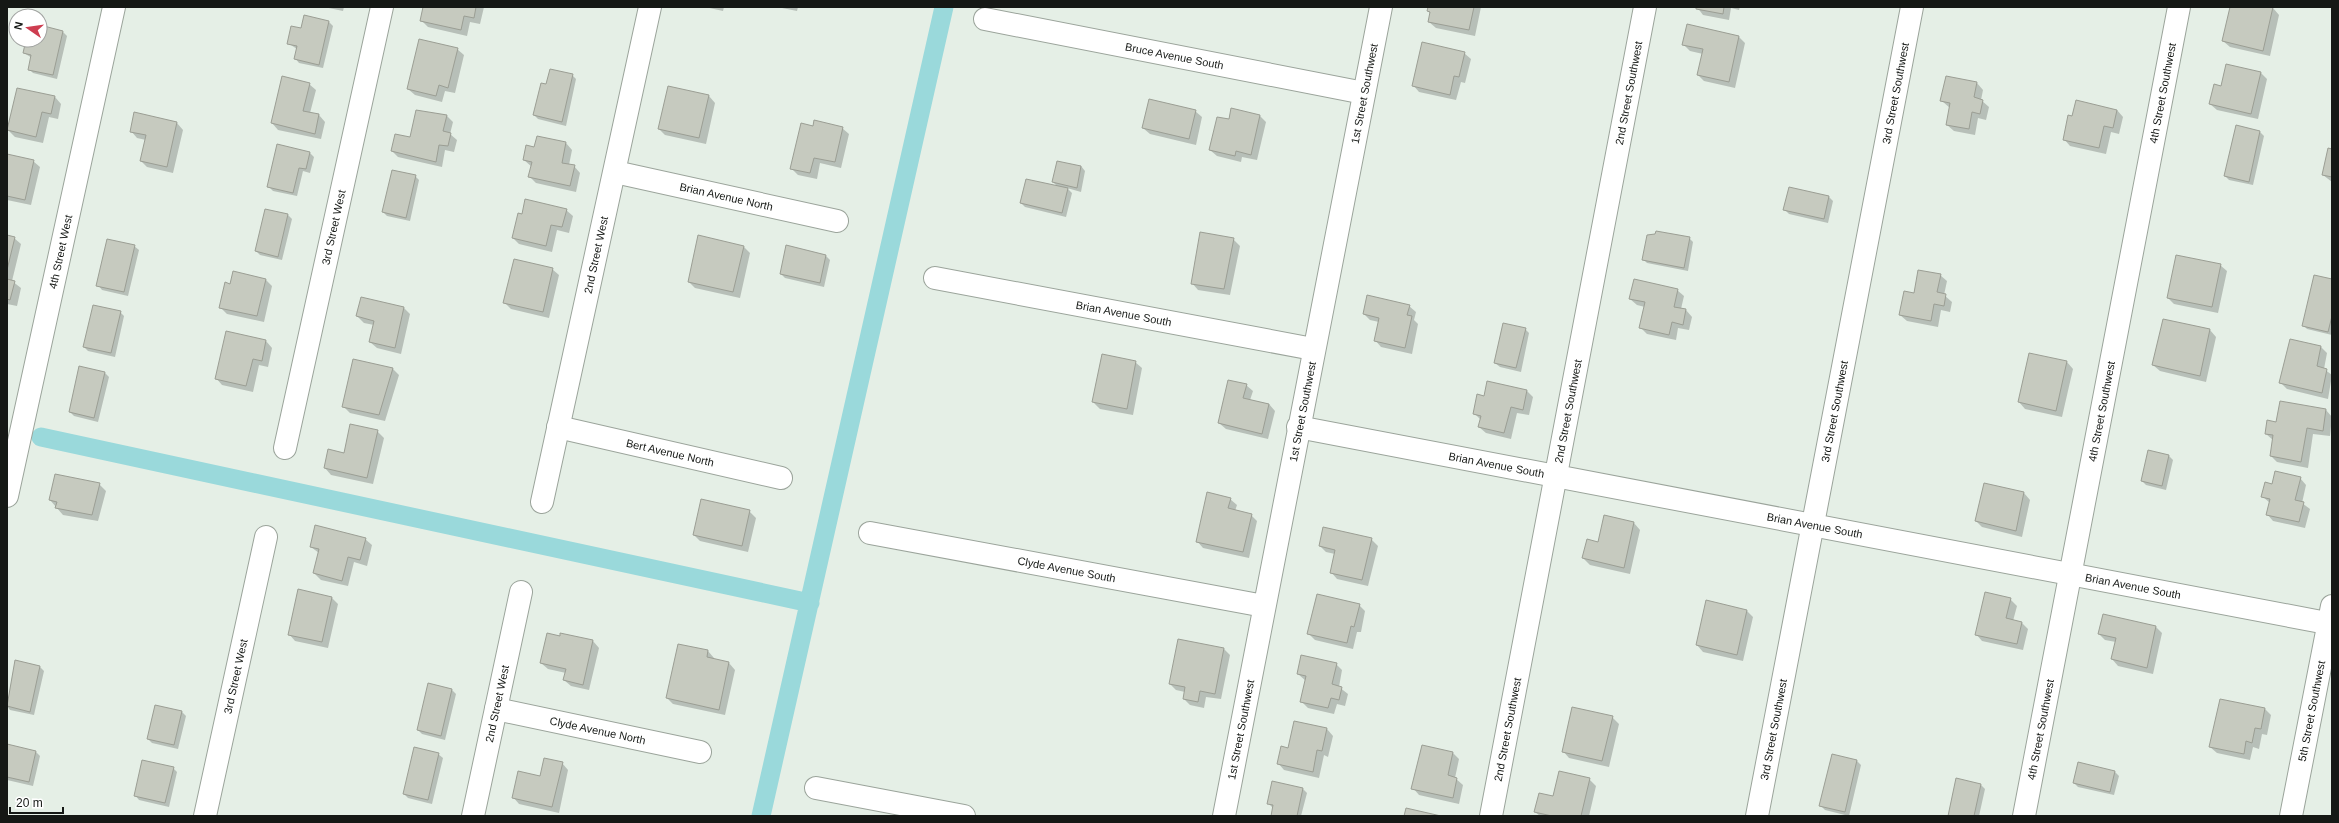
<svg xmlns="http://www.w3.org/2000/svg" width="2339" height="823" font-family="Helvetica,sans-serif">
	<style>
		.shadow { fill: #0003 }
		.lines { fill: none; stroke-linecap: round; stroke-linejoin: round }
		.canal { stroke: #9ad9db; stroke-width: 19 }
		.building { fill: #c6cabf; stroke: #9b9e94 }
		.minor-casing { stroke: #9ba49b; stroke-width: 24 }
		.minor { stroke: #fff; stroke-width: 22 }
		.labels { text-anchor: middle; stroke-width: 3; stroke-linejoin: round; paint-order: stroke }
		.street-label { font-size: 11px; fill: #151815; stroke: #fff }
	</style>
	<rect width="100%" height="100%" fill="#e5efe6"/>
	<path class="shadow" d="M324,7H344L343,11Z
		M424,7H484L480,24L470,22L467,36L428,27L421,20Z
		M705,7H724L723,11Z
		M777,7H798L797,11Z
		M1429,7H1481L1475,36L1436,28L1429,22L1431,14L1428,11Z
		M1697,7H1740L1739,10L1731,8L1729,20L1703,15Z
		M2231,7H2267L2273,8L2279,15L2270,56L2230,47L2223,41Z
		M329,22L333,26L323,68L299,63L295,58L297,49L288,43Z
		M40,26L63,32L67,36L57,79L33,73L29,69L32,58L24,53L35,40H40Z
		M1739,37L1745,43L1735,88L1704,81L1698,75L1703,54L1690,51L1683,44Z
		M457,49L464,55L455,93L445,91L442,102L415,95L408,89Z
		M1464,53L1471,59L1465,83L1461,82L1456,100L1419,92L1413,85Z
		M2261,73L2267,79L2258,119L2217,110L2210,104L2222,87Z
		M572,75L576,79L566,126L538,119L534,115L547,85Z
		M1977,83L1983,90L1981,100L1989,107L1986,120L1978,118L1975,135L1954,131L1947,125L1950,108L1942,101Z
		M309,84L316,90L310,113L319,115L325,122L321,139L278,130L272,123Z
		M18,89L55,97L61,104L58,119L49,117L43,143L15,137L8,130Z
		M709,96L715,103L706,144L665,135L659,129Z
		M2117,110L2123,117L2119,134L2111,132L2106,154L2070,146L2064,139L2073,117Z
		M1195,111L1202,117L1196,145L1150,134L1143,128Z
		M447,116L453,122L450,134L457,140L454,152L445,150L442,167L398,157L392,151Z
		M1260,116L1266,122L1257,160L1242,157L1241,162L1217,156L1210,150Z
		M177,123L183,130L173,173L147,167L141,161L146,140L137,138L131,131Z
		M2236,126L2260,132L2264,136L2253,185L2229,180L2225,176Z
		M813,127L842,128L849,134L841,168L820,163L817,179L798,175L791,168Z
		M537,137L566,143L572,150L569,165L574,166L580,173L576,192L536,183L530,177L532,167L524,160L535,148Z
		M2332,150V182L2323,175Z
		M309,152L314,157L310,173L303,171L297,196L273,191L269,187Z
		M7,155L33,161L40,167L31,205L7,200Z
		M1081,166L1085,171L1081,192L1067,188L1072,193L1066,217L1025,207L1021,203L1058,187L1053,182Z
		M415,176L419,180L410,221L387,216L383,212Z
		M1829,197L1833,201L1828,223L1789,214L1785,210Z
		M566,210L573,216L569,233L557,230L552,252L519,244L513,238Z
		M288,215L292,219L282,260L260,255L256,251Z
		M7,236L14,238L21,244L12,281L21,288L17,306L7,304Z
		M1689,238L1693,242L1688,271L1647,263L1643,259Z
		M1233,239L1240,246L1230,295L1198,290L1192,283Z
		M134,246L139,250L128,296L102,290L98,285Z
		M744,247L750,253L740,298L695,288L689,282Z
		M787,247L826,256L830,260L824,287L785,278L781,274Z
		M2220,265L2227,271L2218,313L2174,304L2168,298Z
		M552,269L559,275L549,318L511,309L504,302Z
		M1940,275L1947,281L1944,295L1952,302L1950,312L1941,310L1938,327L1907,321L1900,315L1914,294Z
		M266,280L272,286L264,322L227,314L220,307L231,285Z
		M2332,280V335L2307,329L2303,325Z
		M1677,290L1684,296L1681,309L1686,310L1692,317L1689,330L1678,328L1676,340L1647,334L1641,328L1645,307L1637,305L1630,299Z
		M1409,306L1416,312L1414,320L1418,324L1412,354L1381,347L1375,340L1379,322L1370,320L1364,314Z
		M404,308L410,314L401,354L377,348L370,342L374,325L364,323L357,316Z
		M120,312L124,316L115,357L88,351L84,347Z
		M2164,320L2210,330L2216,337L2206,382L2160,371L2153,365Z
		M1525,329L1529,333L1521,372L1500,367L1495,363Z
		M227,332L266,341L272,348L268,367L259,365L253,392L222,385L216,378Z
		M2290,340L2321,347L2327,353L2324,369L2332,375L2328,399L2287,389L2281,383Z
		M1135,362L1142,368L1133,415L1100,409L1093,402Z
		M2067,362L2073,369L2062,417L2025,409L2019,402Z
		M393,369L399,375L385,421L350,413L343,406Z
		M105,373L109,377L98,422L74,416L70,412Z
		M1488,382L1527,391L1533,397L1529,415L1517,413L1511,439L1486,433L1479,427L1481,420L1474,413L1485,397Z
		M1246,385L1253,391L1250,400L1269,404L1275,411L1268,439L1226,429L1219,423Z
		M2326,410L2332,417L2330,436L2313,434L2308,468L2277,462L2271,456L2273,440L2266,434L2277,423Z
		M377,431L384,438L373,484L331,475L325,468Z
		M2169,456L2173,460L2166,490L2146,485L2142,481Z
		M2300,478L2306,485L2302,503L2310,509L2305,528L2273,521L2267,514L2270,503L2262,496L2273,485Z
		M99,484L106,491L98,521L63,515L50,500Z
		M1984,484L2024,493L2030,500L2022,537L1982,527L1976,521Z
		M1230,499L1237,505L1235,511L1251,515L1257,521L1249,558L1203,548L1197,541Z
		M749,511L756,518L748,552L700,541L694,535Z
		M1605,516L1634,523L1640,530L1630,574L1590,565L1583,558L1598,543Z
		M365,539L372,545L367,566L354,562L348,586L321,580L314,573L319,553L311,547Z
		M1371,539L1378,546L1368,586L1337,579L1331,572L1335,554L1326,552L1320,546Z
		M299,590L332,598L338,604L328,648L295,641L289,634Z
		M2010,599L2017,606L2013,621L2022,623L2028,629L2023,650L1982,641L1976,634Z
		M1359,605L1365,611L1361,632H1357L1353,649L1315,640L1309,634Z
		M1747,611L1753,617L1743,661L1703,652L1697,645Z
		M2103,615L2156,627L2162,633L2153,674L2118,666L2112,659L2116,642L2105,640L2099,634Z
		M561,634L593,641L599,648L589,690L571,686L564,680L566,673L548,669L541,663Z
		M679,645L708,651L714,658V660L729,663L735,670L725,715L673,704L667,698Z
		M1224,649L1230,655L1221,699L1206,697L1204,708L1190,705L1184,699L1185,692L1176,690L1170,684Z
		M16,661L40,667L44,671L34,715L10,710L7,706Z
		M1336,664L1342,670L1339,687L1348,694L1345,706L1337,704L1334,714L1308,708L1301,701L1306,681L1298,674Z
		M452,690L456,694L445,740L422,734L418,730Z
		M155,706L182,712L186,716L178,749L152,743L148,739Z
		M2265,709L2271,715L2267,735L2262,734L2259,749L2253,747L2250,760L2217,753L2210,747Z
		M1612,717L1619,724L1609,767L1569,758L1563,751Z
		M1327,729L1333,736L1328,757L1324,755L1319,778L1284,770L1278,763L1289,749Z
		M7,745L36,752L40,756L33,786L7,780Z
		M1422,746L1453,753L1459,759L1455,778L1463,785L1459,804L1419,795L1413,788Z
		M438,754L443,758L432,804L408,798L404,794Z
		M1857,761L1861,765L1849,816L1825,810L1821,806Z
		M562,763L568,770L559,813L519,804L513,797Z
		M173,768L177,772L169,807L139,800L135,795Z
		M2115,772L2119,776L2114,795L2078,787L2074,783Z
		M1589,779L1596,786L1589,816H1540L1535,812L1554,797Z
		M1981,785L1985,789L1979,816H1949Z
		M1303,789L1307,793L1301,816H1272L1273,808L1268,803Z"/>
	<g class="lines">
		<path class="canal" d="M41,437L810,603
			M761,816L944,7"/>
	</g>
	<path class="building" d="M423,7H476L474,18L464,16L461,30L420,21Z
		M1428,7H1474L1469,30L1428,22L1430,12L1427,11Z
		M1696,7H1724L1723,14L1696,9Z
		M2230,7H2273L2263,51L2222,41Z
		M304,15L329,21L319,65L294,59L297,46L287,44L291,26L301,28Z
		M1687,24L1739,36L1729,82L1697,75L1703,49L1682,45Z
		M40,25L63,31L53,75L28,70L31,55L23,53L26,40L33,42L34,40H40Z
		M419,39L458,48L448,88L439,85L436,96L407,89Z
		M1422,42L1465,52L1459,77L1454,76L1450,95L1412,86Z
		M2226,64L2261,72L2251,114L2209,104L2214,84L2221,86Z
		M550,69L573,74L562,122L533,115L541,83L546,84Z
		M282,76L310,83L303,111L319,114L315,134L271,123Z
		M1946,76L1977,82L1974,97L1983,100L1980,114L1972,112L1969,129L1946,125L1950,103L1940,101Z
		M668,86L709,95L699,138L658,129Z
		M17,88L55,96L51,114L42,112L36,137L7,130Z
		M1149,99L1196,110L1189,139L1142,128Z
		M2076,100L2117,110L2113,128L2104,126L2099,148L2063,140L2068,115L2072,116Z
		M1231,108L1260,115L1251,155L1236,151L1235,156L1209,150L1217,117L1229,119Z
		M416,110L447,115L443,131L451,133L448,146L439,145L436,162L391,151L395,134L410,137Z
		M134,112L177,122L167,167L140,161L146,135L130,132Z
		M814,120L843,127L835,162L814,158L810,173L790,169L801,123L813,126Z
		M2236,125L2260,131L2249,182L2224,176Z
		M537,136L566,142L562,163L575,165L570,186L528,177L532,162L523,160L526,145L534,147Z
		M277,144L310,152L306,169L299,168L293,193L267,187Z
		M2328,148L2332,149V177L2322,175Z
		M7,154L34,160L25,200L7,196Z
		M1057,161L1081,166L1077,188L1052,182Z
		M392,170L416,175L406,218L382,212Z
		M1026,179L1068,188L1062,213L1020,203Z
		M1789,187L1829,196L1824,219L1783,210Z
		M525,199L567,209L562,227L551,225L546,246L512,238L518,213L522,214Z
		M265,209L288,214L278,257L255,251Z
		M1656,231L1690,237L1684,268L1642,260L1647,235L1655,234Z
		M1200,232L1234,238L1224,289L1191,284Z
		M7,235L15,237L7,270Z
		M698,235L744,246L733,292L688,282Z
		M107,239L135,245L124,292L96,286Z
		M786,245L826,255L820,283L780,274Z
		M2176,255L2221,264L2212,307L2167,298Z
		M514,259L553,268L543,312L503,303Z
		M1918,270L1941,274L1937,292L1946,294L1944,306L1934,304L1931,321L1899,315L1904,291L1914,293Z
		M233,271L266,279L257,316L219,308L225,282L230,284Z
		M2314,275L2332,279V316L2328,332L2302,326Z
		M7,279L15,281L10,300L7,299Z
		M1634,279L1678,289L1674,307L1686,309L1683,325L1672,322L1669,335L1639,328L1645,302L1629,299Z
		M1367,295L1410,305L1407,315L1412,316L1405,348L1374,341L1379,318L1363,314Z
		M361,297L404,307L395,348L369,342L374,321L356,316Z
		M93,305L121,311L111,353L83,347Z
		M2163,319L2210,329L2200,376L2152,365Z
		M1503,323L1526,328L1516,368L1494,363Z
		M226,331L266,340L262,361L253,359L246,386L215,379Z
		M2290,339L2321,346L2317,366L2327,369L2322,393L2279,383Z
		M2029,353L2067,361L2056,411L2018,402Z
		M1102,354L1136,361L1127,409L1092,402Z
		M353,359L393,368L379,415L342,407Z
		M79,366L105,372L94,418L69,412Z
		M1228,380L1247,384L1243,398L1269,404L1262,434L1218,423Z
		M1487,381L1527,390L1523,410L1511,407L1504,433L1478,427L1481,416L1473,414L1477,394L1484,396Z
		M2280,401L2326,409L2323,431L2307,428L2301,462L2270,456L2273,435L2265,434L2267,420L2276,422Z
		M350,424L378,430L367,478L324,468L328,449L344,453Z
		M2148,450L2169,455L2162,486L2141,481Z
		M2275,471L2301,477L2295,500L2304,502L2299,522L2266,515L2270,499L2261,497L2265,482L2272,484Z
		M55,474L100,483L92,515L55,508L57,502L49,500Z
		M1984,483L2024,492L2016,531L1975,521Z
		M1207,492L1231,498L1228,508L1252,514L1243,552L1196,542Z
		M701,499L750,510L742,546L693,535Z
		M1604,515L1634,522L1624,568L1582,558L1587,539L1598,542Z
		M315,525L366,538L360,560L348,557L342,581L313,573L319,549L310,547Z
		M1323,527L1372,538L1362,580L1330,573L1335,550L1319,546Z
		M298,589L332,597L322,642L288,635Z
		M1985,592L2011,598L2006,618L2022,622L2017,644L1975,635Z
		M1317,594L1360,604L1354,627L1351,626L1347,643L1307,634Z
		M1706,600L1747,610L1737,655L1696,645Z
		M2103,614L2156,626L2147,668L2111,659L2116,638L2098,634Z
		M547,633L560,636V633L593,640L583,685L563,680L566,669L540,663Z
		M1178,639L1224,648L1215,694L1200,691L1198,702L1183,699L1185,687L1169,684Z
		M678,644L708,650L707,657L729,662L719,710L666,698Z
		M1301,655L1337,663L1332,684L1342,687L1339,700L1331,698L1328,708L1300,702L1306,676L1297,674Z
		M15,660L40,666L30,712L7,706Z
		M428,683L452,689L441,736L417,730Z
		M2220,699L2265,708L2261,729L2255,728L2252,743L2246,741L2244,754L2209,747Z
		M155,705L182,711L174,745L147,739Z
		M1572,707L1613,716L1602,761L1562,752Z
		M1294,721L1327,728L1322,751L1317,750L1313,772L1277,764L1281,746L1288,748Z
		M7,744L36,751L29,782L7,777Z
		M1422,745L1453,752L1448,775L1457,778L1453,798L1411,789Z
		M414,747L439,753L428,800L403,794Z
		M1832,754L1857,760L1845,812L1819,806Z
		M544,758L563,762L552,807L512,798L518,771L540,776Z
		M142,760L174,767L165,803L134,796Z
		M2078,762L2115,771L2110,792L2073,783Z
		M1559,771L1590,778L1581,816H1552L1534,812L1539,793L1553,796Z
		M1956,778L1981,784L1974,816H1948Z
		M1272,781L1303,788L1297,816H1271L1273,805L1267,804Z
		M1406,808L1441,816H1404Z"/>
	<g class="lines">
		<defs>
			<g id="minor">
				<path id="s1" d="M985,19L1364,93"/>
				<path id="s2" d="M615,172L837,221"/>
				<path id="s3" d="M935,278L1313,349"/>
				<path id="s4" d="M558,427L781,478"/>
				<path id="s5" d="M1298,427L2332,624"/>
				<path id="s6" d="M285,448L382,7"/>
				<path id="s7" d="M7,496L114,7"/>
				<path id="s8" d="M542,502L650,7"/>
				<path id="s9" d="M870,533L1264,606"/>
				<path id="s10" d="M496,709L700,752"/>
				<path d="M816,788L964,816"/>
				<path id="s11" d="M205,816L266,537"/>
				<path id="s12" d="M473,816L521,592"/>
				<path id="s13" d="M1224,816L1381,7"/>
				<path id="s14" d="M1491,816L1645,7"/>
				<path id="s15" d="M1757,816L1912,7"/>
				<path id="s16" d="M2024,816L2179,7"/>
				<path id="s17" d="M2291,816L2332,606"/>
			</g>
		</defs>
		<use href="#minor" class="minor-casing"/>
		<use href="#minor" class="minor"/>
	</g>
	<g class="labels">
		<g class="street-label">
			<text dy="4" stroke="none"><textPath href="#s1" startOffset="193">Bruce Avenue South</textPath></text>
			<text dy="4" stroke="none"><textPath href="#s13" startOffset="736">1st Street Southwest</textPath></text>
			<text dy="4" stroke="none"><textPath href="#s14" startOffset="736">2nd Street Southwest</textPath></text>
			<text dy="4" stroke="none"><textPath href="#s15" startOffset="736">3rd Street Southwest</textPath></text>
			<text dy="4" stroke="none"><textPath href="#s16" startOffset="736">4th Street Southwest</textPath></text>
			<text dy="4" stroke="none"><textPath href="#s2" startOffset="114">Brian Avenue North</textPath></text>
			<text dy="4" stroke="none"><textPath href="#s6" startOffset="226">3rd Street West</textPath></text>
			<text dy="4" stroke="none"><textPath href="#s7" startOffset="250">4th Street West</textPath></text>
			<text dy="4" stroke="none"><textPath href="#s8" startOffset="253">2nd Street West</textPath></text>
			<text dy="4" stroke="none"><textPath href="#s3" startOffset="192">Brian Avenue South</textPath></text>
			<text dy="4" stroke="none"><textPath href="#s13" startOffset="412">1st Street Southwest</textPath></text>
			<text dy="4" stroke="none"><textPath href="#s14" startOffset="412">2nd Street Southwest</textPath></text>
			<text dy="4" stroke="none"><textPath href="#s15" startOffset="412">3rd Street Southwest</textPath></text>
			<text dy="4" stroke="none"><textPath href="#s16" startOffset="412">4th Street Southwest</textPath></text>
			<text dy="4" stroke="none"><textPath href="#s4" startOffset="115">Bert Avenue North</textPath></text>
			<text dy="4" stroke="none"><textPath href="#s5" startOffset="202">Brian Avenue South</textPath></text>
			<text dy="4" stroke="none"><textPath href="#s5" startOffset="526">Brian Avenue South</textPath></text>
			<text dy="4" stroke="none"><textPath href="#s9" startOffset="200">Clyde Avenue South</textPath></text>
			<text dy="4" stroke="none"><textPath href="#s5" startOffset="850">Brian Avenue South</textPath></text>
			<text dy="4" stroke="none"><textPath href="#s11" startOffset="143">3rd Street West</textPath></text>
			<text dy="4" stroke="none"><textPath href="#s12" startOffset="115">2nd Street West</textPath></text>
			<text dy="4" stroke="none"><textPath href="#s17" startOffset="107">5th Street Southwest</textPath></text>
			<text dy="4" stroke="none"><textPath href="#s10" startOffset="104">Clyde Avenue North</textPath></text>
			<text dy="4" stroke="none"><textPath href="#s13" startOffset="88">1st Street Southwest</textPath></text>
			<text dy="4" stroke="none"><textPath href="#s14" startOffset="88">2nd Street Southwest</textPath></text>
			<text dy="4" stroke="none"><textPath href="#s15" startOffset="88">3rd Street Southwest</textPath></text>
			<text dy="4" stroke="none"><textPath href="#s16" startOffset="88">4th Street Southwest</textPath></text>
		</g>
	</g>
	<rect width="2339" height="823" fill="none" stroke="#151815" stroke-width="16"/>
	<g transform="translate(28 28) rotate(283)"><circle r="19" fill="#ffffff" stroke="#a1a3a1"/>
	<path d="M0-3L7 15L0 10L-7 15Z" fill="#ce3d50"/>
	<text y="-6" font-size="11" font-weight="bold" text-anchor="middle" fill="#151815">N</text>
	</g>
	<path d="M10 807v6h53v-6" fill="none" stroke="#151815" stroke-width="2"/>
	<text x="16" y="807" font-size="12" fill="#151815" stroke="#ffffff" stroke-width="3" paint-order="stroke">20 m</text>
</svg>
